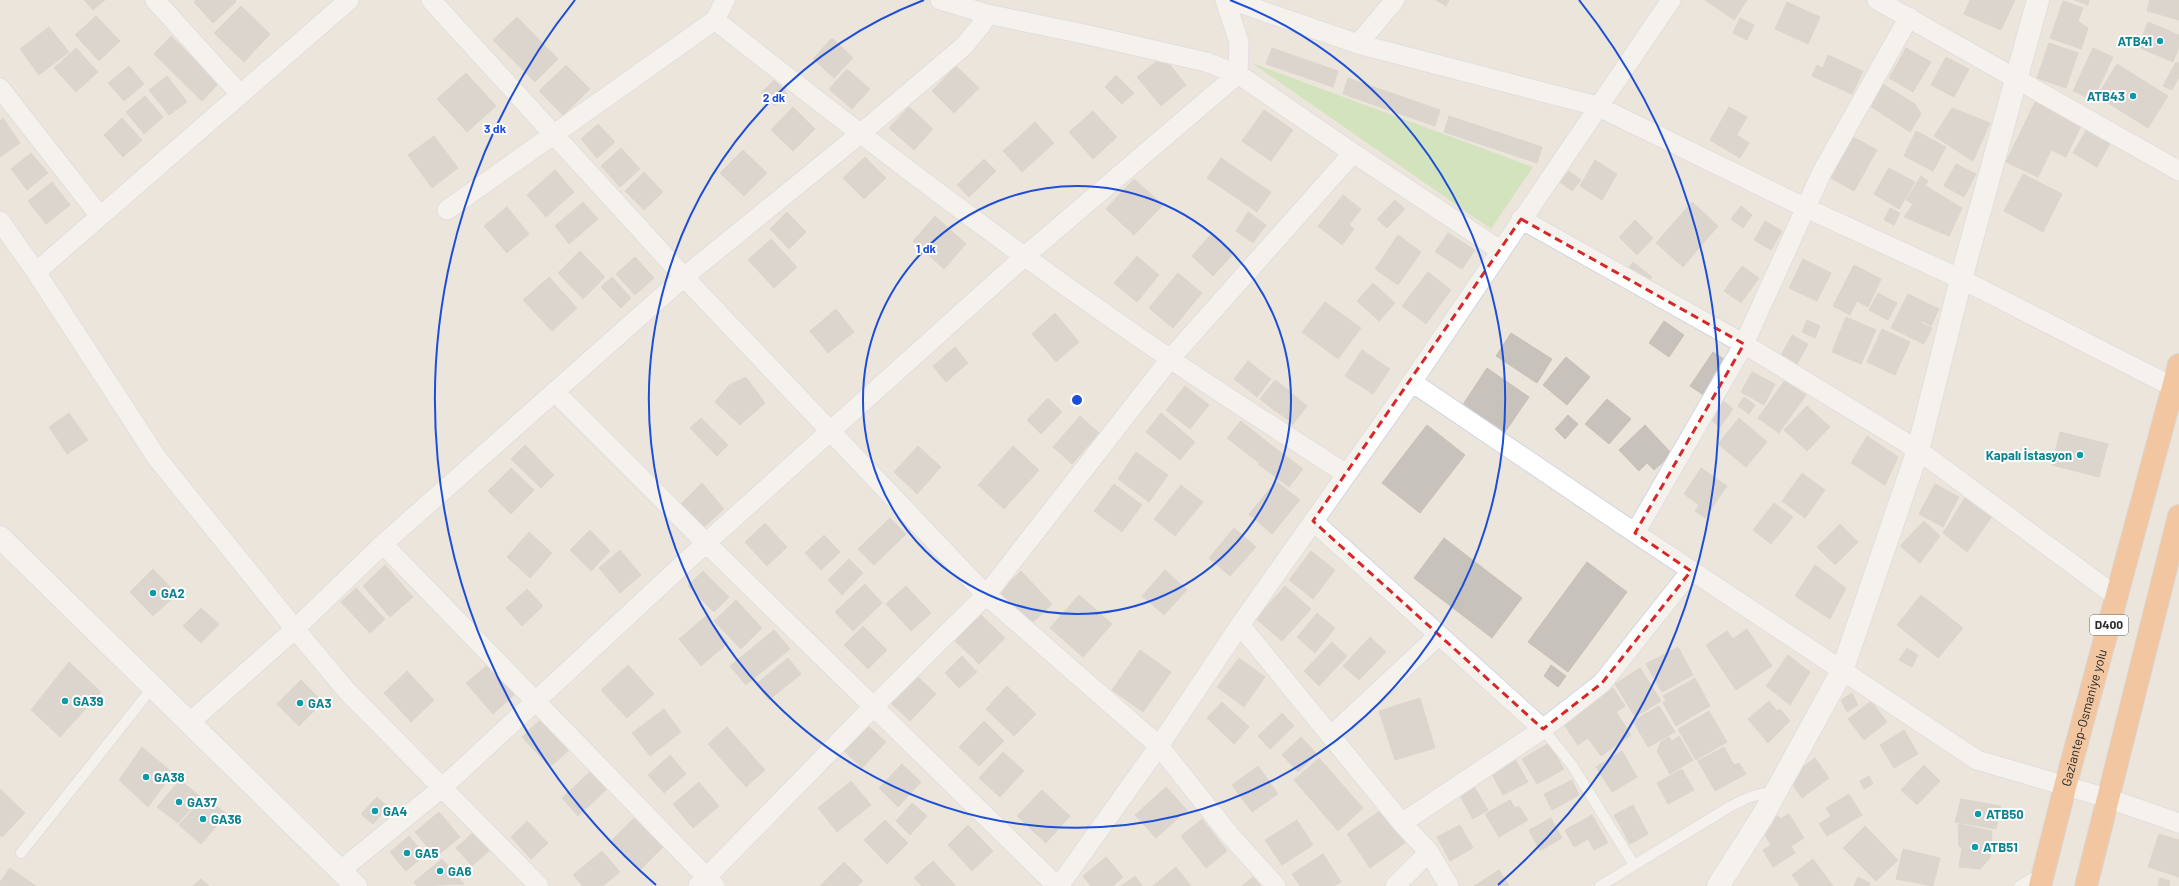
<svg xmlns="http://www.w3.org/2000/svg" width="2179" height="886" font-family="Barlow,sans-serif">
	<style>
		.green { fill: #b1e19a }
		.building { fill: #c7c2bc; stroke: #c7c1b6 }
		.lines { fill: none; stroke-linecap: round; stroke-linejoin: round }
		.lane-casing { stroke: #d2d5e2; stroke-width: 12 }
		.street-casing { stroke: #d2d5e2; stroke-width: 21 }
		.secondary-casing { stroke: #d2d5e2; stroke-width: 24 }
		.highway-casing { stroke: #c3c3c3; stroke-width: 24 }
		.lane { stroke: #fff; stroke-width: 10 }
		.street { stroke: #fff; stroke-width: 19 }
		.secondary { stroke: #fff; stroke-width: 22 }
		.highway { stroke: #f9a15a; stroke-width: 22 }
		.marked { fill: none; stroke: #d62828; stroke-width: 3; stroke-dasharray: 8 5; stroke-linejoin: round }
		.ring { fill: none; stroke: #1d4ed8; stroke-width: 2 }
		.culture-dot { fill: #0f9aa8; stroke: #fff; stroke-width: 1.5 }
		.labels { text-anchor: middle; stroke-width: 4; stroke-linejoin: round; paint-order: stroke }
		.shield { fill: #fff; stroke: #6a6a6a; stroke-width: 1 }
		.shield-label { font-size: 12px; font-weight: bold; fill: #2a2a2a }
		.culture-label { font-size: 13px; font-weight: bold; fill: #0d838f; stroke: #fff; text-anchor: start }
		.street-label { font-size: 13px; fill: #2a2a2a; stroke: #fff }
		.centre { fill: #1d4ed8; stroke: #fff; stroke-width: 2 }
		.ring-label { font-size: 12px; text-anchor: middle; font-weight: bold; fill: #1d4ed8; stroke: #fff; stroke-width: 4; stroke-linejoin: round; paint-order: stroke }
	</style>
	<rect width="100%" height="100%" fill="#ece5dc"/>
	<path class="green" d="M1252,63L1533,167L1491,229Z"/>
	<path class="building" d="M84,0H105L93,10Z
		M196,0H235L236,2L213,23L194,2Z
		M1436,0H1449L1446,6Z
		M1705,0H1747L1734,20Z
		M1970,0H2015L2001,30L1964,14Z
		M2075,0H2089L2088,5Z
		M2150,0H2179V20L2147,11Z
		M2063,1L2083,8L2078,21L2088,28L2081,49L2050,38Z
		M1787,2L1820,17L1808,44L1775,29Z
		M241,6L270,34L244,62L214,33Z
		M96,16L120,41L99,61L75,35Z
		M517,17L558,59L535,82L493,40Z
		M1740,18L1754,25L1747,40L1733,33Z
		M2148,22L2179,35V47L2173,62L2138,47Z
		M49,27L69,52L39,75L20,49Z
		M171,36L219,83L202,101L154,54Z
		M832,38L853,58L834,78L813,59Z
		M2049,43L2078,53L2066,88L2037,78Z
		M76,48L98,72L76,92L54,68Z
		M1272,48L1338,71L1333,87L1266,64Z
		M1906,48L1931,62L1913,92L1889,78Z
		M2093,48L2113,57L2093,100L2073,91Z
		M1828,55L1863,71L1852,94L1812,76L1817,65L1823,68Z
		M1163,56L1186,85L1161,106L1137,77Z
		M1946,57L1969,69L1954,97L1931,85Z
		M2176,62L2179,63V77L2172,90L2163,86Z
		M2117,64L2168,96L2148,128L2097,96Z
		M566,65L590,89L563,115L539,91Z
		M129,66L144,84L124,101L108,83Z
		M956,66L979,88L954,113L932,91Z
		M847,69L870,89L852,109L829,89Z
		M466,73L496,106L467,132L437,99Z
		M1116,75L1134,93L1122,104L1105,87Z
		M167,76L187,102L169,115L149,90Z
		M1348,78L1440,110L1435,126L1343,94Z
		M774,80L787,93L775,106L761,93Z
		M1881,83L1915,104L1921,114L1910,132L1867,104Z
		M145,96L163,117L144,134L126,112Z
		M2035,102L2082,124L2066,157L2051,150L2038,177L2006,162Z
		M793,107L815,129L793,151L771,130Z
		M909,107L933,129L914,150L889,128Z
		M1729,107L1747,117L1737,135L1749,143L1740,158L1710,140Z
		M1952,108L1990,123L1973,161L1934,136Z
		M1264,110L1293,130L1271,161L1242,141Z
		M1093,111L1117,137L1093,159L1069,132Z
		M1449,116L1542,147L1537,163L1444,132Z
		M3,118L20,143L0,157V121Z
		M122,118L142,140L123,157L104,135Z
		M1035,122L1054,143L1022,172L1003,151Z
		M598,124L615,142L597,158L581,139Z
		M2088,127L2112,140L2097,167L2073,153Z
		M1916,131L1946,147L1933,171L1904,156Z
		M434,136L458,168L432,188L408,155Z
		M1851,136L1877,150L1854,191L1829,177Z
		M621,148L640,169L620,187L601,166Z
		M743,150L767,173L744,196L720,173Z
		M31,153L48,173L27,190L11,169Z
		M865,157L886,178L864,199L843,178Z
		M1221,158L1271,192L1257,212L1207,178Z
		M984,159L996,171L969,197L957,185Z
		M1595,160L1617,174L1602,200L1580,186Z
		M1956,164L1976,174L1964,197L1944,186Z
		M1889,168L1915,182L1899,209L1874,194Z
		M555,170L574,192L546,217L527,195Z
		M1569,171L1581,180L1572,191L1560,182Z
		M644,172L663,192L644,210L625,191Z
		M2023,174L2062,194L2043,232L2004,211Z
		M1921,176L1928,181L1913,204L1906,200Z
		M1134,179L1163,205L1134,235L1106,209Z
		M52,182L70,205L46,224L28,201Z
		M1926,186L1962,208L1949,236L1904,217Z
		M1343,195L1361,209L1349,225L1354,229L1342,245L1318,226Z
		M1395,200L1405,209L1387,228L1377,219Z
		M583,202L598,219L569,244L555,226Z
		M1692,202L1718,226L1683,267L1656,243Z
		M1741,206L1752,215L1743,228L1731,219Z
		M507,207L529,234L507,253L484,226Z
		M1890,208L1900,213L1894,225L1884,220Z
		M787,212L806,232L789,249L770,229Z
		M1248,212L1266,225L1253,243L1236,231Z
		M935,216L966,244L944,269L913,241Z
		M1635,220L1653,238L1637,255L1619,237Z
		M1765,221L1782,231L1771,250L1754,240Z
		M1212,233L1234,253L1213,276L1192,256Z
		M1448,233L1475,250L1462,269L1435,252Z
		M1398,235L1421,252L1398,285L1375,269Z
		M771,239L797,267L774,288L748,260Z
		M580,251L605,277L583,299L558,273Z
		M1137,256L1159,275L1137,302L1114,283Z
		M635,257L654,278L635,295L616,274Z
		M1803,259L1831,273L1817,301L1789,288Z
		M1633,262L1652,277L1645,286L1626,271Z
		M1854,265L1881,279L1868,307L1857,301L1850,315L1833,306Z
		M1742,266L1759,278L1741,303L1724,291Z
		M1428,272L1451,290L1426,324L1402,306Z
		M1178,273L1202,293L1173,328L1149,308Z
		M549,277L577,308L552,331L523,300Z
		M612,277L631,298L621,308L601,287Z
		M1373,283L1395,303L1379,321L1357,301Z
		M1878,293L1897,303L1888,320L1869,310Z
		M1908,294L1939,309L1931,326L1922,321L1921,323L1932,328L1924,344L1891,328Z
		M1325,302L1361,328L1338,359L1302,332Z
		M836,309L854,332L828,353L810,331Z
		M1055,313L1079,342L1056,362L1032,334Z
		M1846,317L1876,330L1861,364L1832,352Z
		M1807,320L1820,326L1815,338L1802,332Z
		M1664,321L1684,335L1669,357L1649,343Z
		M1882,329L1910,342L1895,375L1867,362Z
		M1511,333L1552,359L1537,383L1496,356Z
		M1792,335L1808,344L1795,368L1779,359Z
		M955,347L968,363L946,382L933,366Z
		M1362,350L1390,369L1373,394L1345,376Z
		M1713,352L1724,359L1712,377L1716,380L1705,396L1690,386Z
		M1566,357L1590,377L1567,405L1543,385Z
		M1248,361L1271,379L1257,397L1234,379Z
		M1487,368L1529,397L1503,435L1462,406Z
		M1752,372L1775,384L1764,405L1741,392Z
		M746,377L765,403L740,425L715,402L729,385Z
		M1275,380L1291,392L1275,411L1260,399Z
		M1785,380L1806,395L1779,433L1758,418Z
		M1185,386L1209,405L1190,429L1166,410Z
		M1291,393L1307,406L1293,424L1276,411Z
		M1744,397L1755,405L1749,414L1738,406Z
		M1048,398L1062,412L1041,434L1027,420Z
		M1607,399L1631,419L1609,444L1585,424Z
		M1722,400L1733,409L1720,427L1708,418Z
		M1807,406L1830,427L1807,451L1784,430Z
		M69,413L88,440L67,454L49,427Z
		M1161,413L1195,442L1180,460L1146,432Z
		M1568,415L1578,424L1565,439L1555,429Z
		M1080,416L1099,433L1072,464L1053,447Z
		M701,418L728,445L717,456L690,428Z
		M1739,418L1767,442L1746,467L1718,444Z
		M1241,421L1271,445L1258,462L1227,438Z
		M1427,425L1465,455L1420,513L1382,483Z
		M1645,425L1672,454L1654,470L1647,463L1639,471L1619,450Z
		M2060,432L2108,444L2099,477L2052,465Z
		M1867,436L1898,457L1885,485L1851,463Z
		M525,445L554,475L541,488L511,459Z
		M1271,445L1303,469L1289,487L1258,464Z
		M918,446L941,467L917,494L894,472Z
		M1013,446L1039,470L1004,509L978,485Z
		M1136,452L1168,475L1149,502L1118,479Z
		M511,468L534,490L511,514L488,491Z
		M1701,468L1727,486L1705,518L1695,511L1699,505L1684,494Z
		M1802,473L1825,490L1805,518L1782,501Z
		M1276,481L1300,500L1272,534L1249,514Z
		M702,483L724,509L704,527L681,504Z
		M1114,484L1142,505L1122,532L1094,511Z
		M1935,484L1959,497L1943,527L1919,514Z
		M1181,485L1203,502L1175,536L1154,519Z
		M1966,496L1993,515L1967,552L1943,533Z
		M1774,503L1793,517L1771,544L1753,530Z
		M890,518L906,534L874,565L858,549Z
		M1924,521L1940,536L1920,563L1900,546Z
		M765,523L787,547L767,566L745,542Z
		M1840,524L1858,542L1835,565L1817,547Z
		M1234,528L1256,547L1230,576L1209,558Z
		M590,530L610,551L591,571L570,550Z
		M529,532L552,553L530,578L507,557Z
		M824,535L840,552L821,570L805,553Z
		M1444,538L1522,598L1492,638L1414,578Z
		M620,550L641,575L620,593L599,568Z
		M1311,551L1335,570L1313,599L1289,580Z
		M849,559L863,573L842,595L828,580Z
		M1587,562L1627,592L1568,672L1528,642Z
		M385,565L413,597L390,617L363,586Z
		M1815,565L1846,588L1830,619L1795,596Z
		M153,569L177,594L153,616L130,592Z
		M1165,570L1187,590L1164,615L1142,596Z
		M703,571L729,597L714,612L688,586Z
		M1021,571L1052,604L1031,624L1000,592Z
		M865,584L882,603L853,631L835,612Z
		M906,586L931,613L911,631L886,604Z
		M1285,586L1311,609L1282,641L1256,619Z
		M356,588L385,619L370,633L341,602Z
		M527,589L543,606L522,626L506,608Z
		M1079,595L1112,624L1083,657L1050,628Z
		M1921,595L1963,628L1938,658L1897,625Z
		M736,600L762,628L741,649L714,621Z
		M201,608L219,624L201,643L183,626Z
		M979,613L1005,638L979,664L953,639Z
		M1317,613L1335,628L1315,653L1297,637Z
		M706,616L728,643L701,666L679,639Z
		M863,626L887,650L868,669L844,645Z
		M1747,629L1772,666L1736,690L1706,645L1727,631L1733,639Z
		M774,630L790,649L746,685L730,666Z
		M1370,637L1386,652L1359,680L1343,666Z
		M1332,642L1347,656L1319,686L1304,671Z
		M1678,647L1693,675L1662,692L1646,664Z
		M1907,648L1918,655L1912,667L1899,660Z
		M1140,650L1171,672L1143,712L1112,690Z
		M1788,655L1810,672L1790,705L1766,686Z
		M962,656L977,672L959,688L945,673Z
		M788,658L801,674L769,700L756,684Z
		M1239,658L1265,677L1244,707L1217,687Z
		M69,662L101,692L60,737L31,710Z
		M490,663L516,693L493,714L466,683Z
		M628,665L654,694L627,718L601,690Z
		M1551,665L1566,676L1558,687L1544,676Z
		M1640,668L1661,701L1635,717L1615,684Z
		M407,671L434,700L411,722L384,693Z
		M916,675L936,694L910,721L890,702Z
		M1695,678L1710,706L1676,726L1663,703L1666,701L1663,696Z
		M301,680L323,702L299,726L277,704Z
		M1007,686L1036,714L1014,736L986,709Z
		M1613,688L1625,706L1616,712L1631,735L1601,756L1588,738L1578,745L1563,723Z
		M1852,693L1858,705L1847,712L1841,700Z
		M1420,698L1435,748L1395,760L1379,711Z
		M1769,701L1777,711L1780,709L1790,721L1768,743L1748,719Z
		M1871,701L1887,722L1864,740L1848,719Z
		M1222,702L1249,727L1234,744L1207,718Z
		M1659,706L1675,732L1648,747L1633,721Z
		M664,709L681,732L650,756L632,733Z
		M1709,711L1727,742L1696,760L1678,729Z
		M1282,713L1294,726L1270,749L1258,736Z
		M542,718L570,749L550,767L522,737Z
		M984,721L1004,741L979,766L959,747Z
		M865,723L886,742L862,768L842,749Z
		M727,727L765,770L746,787L708,744Z
		M1904,730L1918,754L1894,768L1880,745Z
		M1679,736L1693,760L1670,774L1657,751L1661,742L1669,737L1672,741Z
		M1301,737L1317,754L1298,772L1282,755Z
		M1549,743L1564,769L1537,784L1522,759Z
		M142,747L173,773L148,807L119,780Z
		M1724,747L1734,765L1739,763L1746,774L1715,791L1698,761Z
		M1622,751L1637,777L1612,792L1596,767Z
		M1003,752L1024,771L1000,797L979,778Z
		M670,755L686,774L664,793L648,775Z
		M1319,758L1363,808L1338,831L1294,780Z
		M1815,758L1829,778L1802,798L1788,778Z
		M1515,759L1528,782L1503,795L1491,772Z
		M902,764L921,782L898,807L879,788Z
		M1924,765L1940,781L1917,805L1901,790Z
		M1258,766L1278,794L1252,812L1232,785Z
		M1682,769L1694,790L1668,804L1657,783Z
		M592,770L608,788L578,816L562,798Z
		M1869,776L1873,784L1864,789L1860,781Z
		M180,780L201,797L178,823L157,807Z
		M1572,780L1579,795L1552,810L1544,794Z
		M851,781L871,805L837,832L818,808Z
		M699,782L719,806L693,828L673,804Z
		M1472,783L1488,810L1473,819L1457,791Z
		M1166,787L1187,810L1156,838L1135,815Z
		M0,789L25,813L2,837L0,835Z
		M1042,790L1070,816L1046,843L1017,816Z
		M1849,794L1862,815L1827,836L1819,824L1831,816L1826,808Z
		M204,797L227,814L201,844L179,825Z
		M377,797L388,807L373,824L361,814Z
		M1961,799L2001,806L1996,829L1955,822Z
		M1510,800L1515,808L1519,806L1528,820L1499,837L1485,814Z
		M912,803L927,816L910,835L896,821Z
		M1633,805L1648,834L1630,844L1614,815Z
		M1381,810L1405,843L1370,868L1347,834Z
		M439,812L460,837L436,857L415,832Z
		M1789,814L1804,838L1791,846L1795,853L1773,867L1763,850L1771,845L1760,827L1778,816L1780,819Z
		M1592,815L1608,843L1594,850L1588,839L1574,847L1565,830Z
		M635,817L664,846L639,871L610,842Z
		M1551,818L1562,838L1540,851L1529,830Z
		M1202,819L1227,851L1206,868L1181,836Z
		M885,820L908,843L887,864L864,840Z
		M1297,820L1313,845L1282,865L1265,840Z
		M527,821L548,843L531,859L511,837Z
		M1958,824L1992,831L1990,858L1980,869L1959,867L1962,848L1959,846Z
		M968,825L993,851L972,871L948,845Z
		M1460,825L1473,848L1450,861L1437,837Z
		M1865,826L1898,860L1876,881L1843,848Z
		M475,831L491,849L472,866L456,848Z
		M2159,834L2179,840V877L2148,867Z
		M409,836L425,855L406,871L390,852Z
		M1903,849L1940,858L1933,886L1896,879Z
		M602,851L620,872L603,886H583L573,875Z
		M1323,854L1341,882L1334,886H1300L1292,874Z
		M1106,857L1123,877L1113,886H1091L1083,876Z
		M442,859L464,884L417,886L414,882Z
		M1813,859L1833,886H1800L1792,875Z
		M933,861L955,885V886H922L914,878Z
		M844,862L863,881L857,886H820Z
		M1176,867L1191,886H1153Z
		M10,868L36,886H0V882Z
		M1499,870L1509,886H1474Z
		M1135,876L1142,886H1121Z
		M1253,877L1261,886H1242Z
		M1858,877L1870,883L1869,886H1854Z
		M2160,878L2170,881L2169,886H2158Z
		M201,879L209,886H193Z"/>
	<g class="lines">
		<defs>
			<path id="lane" d="M1543,729L1572,765L1634,865
				M21,853L153,687
				M1600,886L1731,806C1746,799 1758,791 1775,794
				M2019,886L2042,873"/>
			<path id="street" d="M155,0L240,94
				M431,0L684,277L986,595L1159,746L1229,834L1276,886
				M940,0L987,14L1084,34L1206,62L1238,74L1353,153L1500,250
				M1231,0L1358,44L1597,106L1806,208L1961,279L2173,387
				M1877,0L2179,171
				M715,20C863,137 1013,252 1169,358C1227,398 1287,435 1346,474
				M1358,44L1395,0
				M0,88L100,216
				M447,210L715,20L725,0
				M1521,219L1744,344L1918,450L2117,597
				M0,221L36,272L157,458L295,629L347,691L539,886
				M36,272L349,0
				M1412,382L1635,533L1977,760L2107,798L2179,823
				M555,392L706,543L1057,886
				M1313,521L1543,729
				M1635,533L1744,344L1822,172L1909,17
				M383,544L715,886
				M1240,625L1402,823L1429,852L1449,886
				M189,723L295,629L383,544L684,277L860,134L964,46L982,24L987,14
				M1331,736L1439,635
				M1402,823L1543,729L1602,683L1691,571
				M341,870L443,787L706,543L1025,256L1238,74L1239,42L1225,0
				M698,886L873,707L986,595L1170,359L1353,153
				M1059,886L1159,746L1240,625L1412,382L1671,0
				M1395,886L1429,852"/>
			<path id="secondary" d="M0,537L356,886
				M1718,886L1762,817L1842,671L1918,450L1961,279L2038,0"/>
			<g id="highway">
				<path id="s1" d="M2040,886L2065,787L2179,365"/>
				<path d="M2086,886L2179,516"/>
			</g>
		</defs>
		<use href="#lane" class="lane-casing"/>
		<use href="#street" class="street-casing"/>
		<use href="#secondary" class="secondary-casing"/>
		<use href="#highway" class="highway-casing"/>
		<use href="#lane" class="lane"/>
		<use href="#street" class="street"/>
		<use href="#secondary" class="secondary"/>
		<use href="#highway" class="highway"/>
	</g>
	<path d="M0 0H2179V886H0ZM1521,219L1744,344L1635,533L1691,571L1602,683L1543,729L1313,521Z" fill="#ece5dc" fill-opacity=".55" fill-rule="evenodd"/>
	<path class="marked" d="M1521,219L1744,344L1635,533L1691,571L1602,683L1543,729L1313,521Z"/>
	<g class="ring">
		<circle cx="1077" cy="400" r="214"/>
		<path d="M1230 0A428 428 0 1 1 924 0"/>
		<path d="M656 885A642 642 0 0 1 575 0M1579 0A642 642 0 0 1 1498 885"/>
	</g>
	<g class="culture-dot">
		<circle cx="2160" cy="41" r="4"/>
		<circle cx="2133" cy="96" r="4"/>
		<circle cx="2080" cy="455" r="4"/>
		<circle cx="153" cy="593" r="4"/>
		<circle cx="65" cy="701" r="4"/>
		<circle cx="300" cy="703" r="4"/>
		<circle cx="146" cy="777" r="4"/>
		<circle cx="179" cy="802" r="4"/>
		<circle cx="375" cy="811" r="4"/>
		<circle cx="1978" cy="814" r="4"/>
		<circle cx="203" cy="819" r="4"/>
		<circle cx="1975" cy="847" r="4"/>
		<circle cx="407" cy="853" r="4"/>
		<circle cx="440" cy="871" r="4"/>
	</g>
	<g class="labels">
		<rect class="shield" x="2090" y="615" width="38" height="20" rx="3"/>
		<g class="shield-label">
			<text x="2109" y="629">D400</text>
		</g>
		<g class="culture-label">
			<text x="2152" y="46" text-anchor="end">ATB41</text>
			<text x="2125" y="101" text-anchor="end">ATB43</text>
			<text x="2072" y="460" text-anchor="end">Kapalı İstasyon</text>
			<text x="161" y="598">GA2</text>
			<text x="73" y="706">GA39</text>
			<text x="308" y="708">GA3</text>
			<text x="154" y="782">GA38</text>
			<text x="187" y="807">GA37</text>
			<text x="383" y="816">GA4</text>
			<text x="1986" y="819">ATB50</text>
			<text x="211" y="824">GA36</text>
			<text x="1983" y="852">ATB51</text>
			<text x="415" y="858">GA5</text>
			<text x="448" y="876">GA6</text>
		</g>
		<g class="street-label">
			<text dy="5" stroke="none"><textPath href="#s1" startOffset="174">Gaziantep-Osmaniye yolu</textPath></text>
		</g>
	</g>
	<circle cx="1077" cy="400" r="6" class="centre"/>
	<g class="ring-label">
		<text x="774" y="102">2 dk</text>
		<text x="495" y="133">3 dk</text>
		<text x="926" y="253">1 dk</text>
	</g>
</svg>
